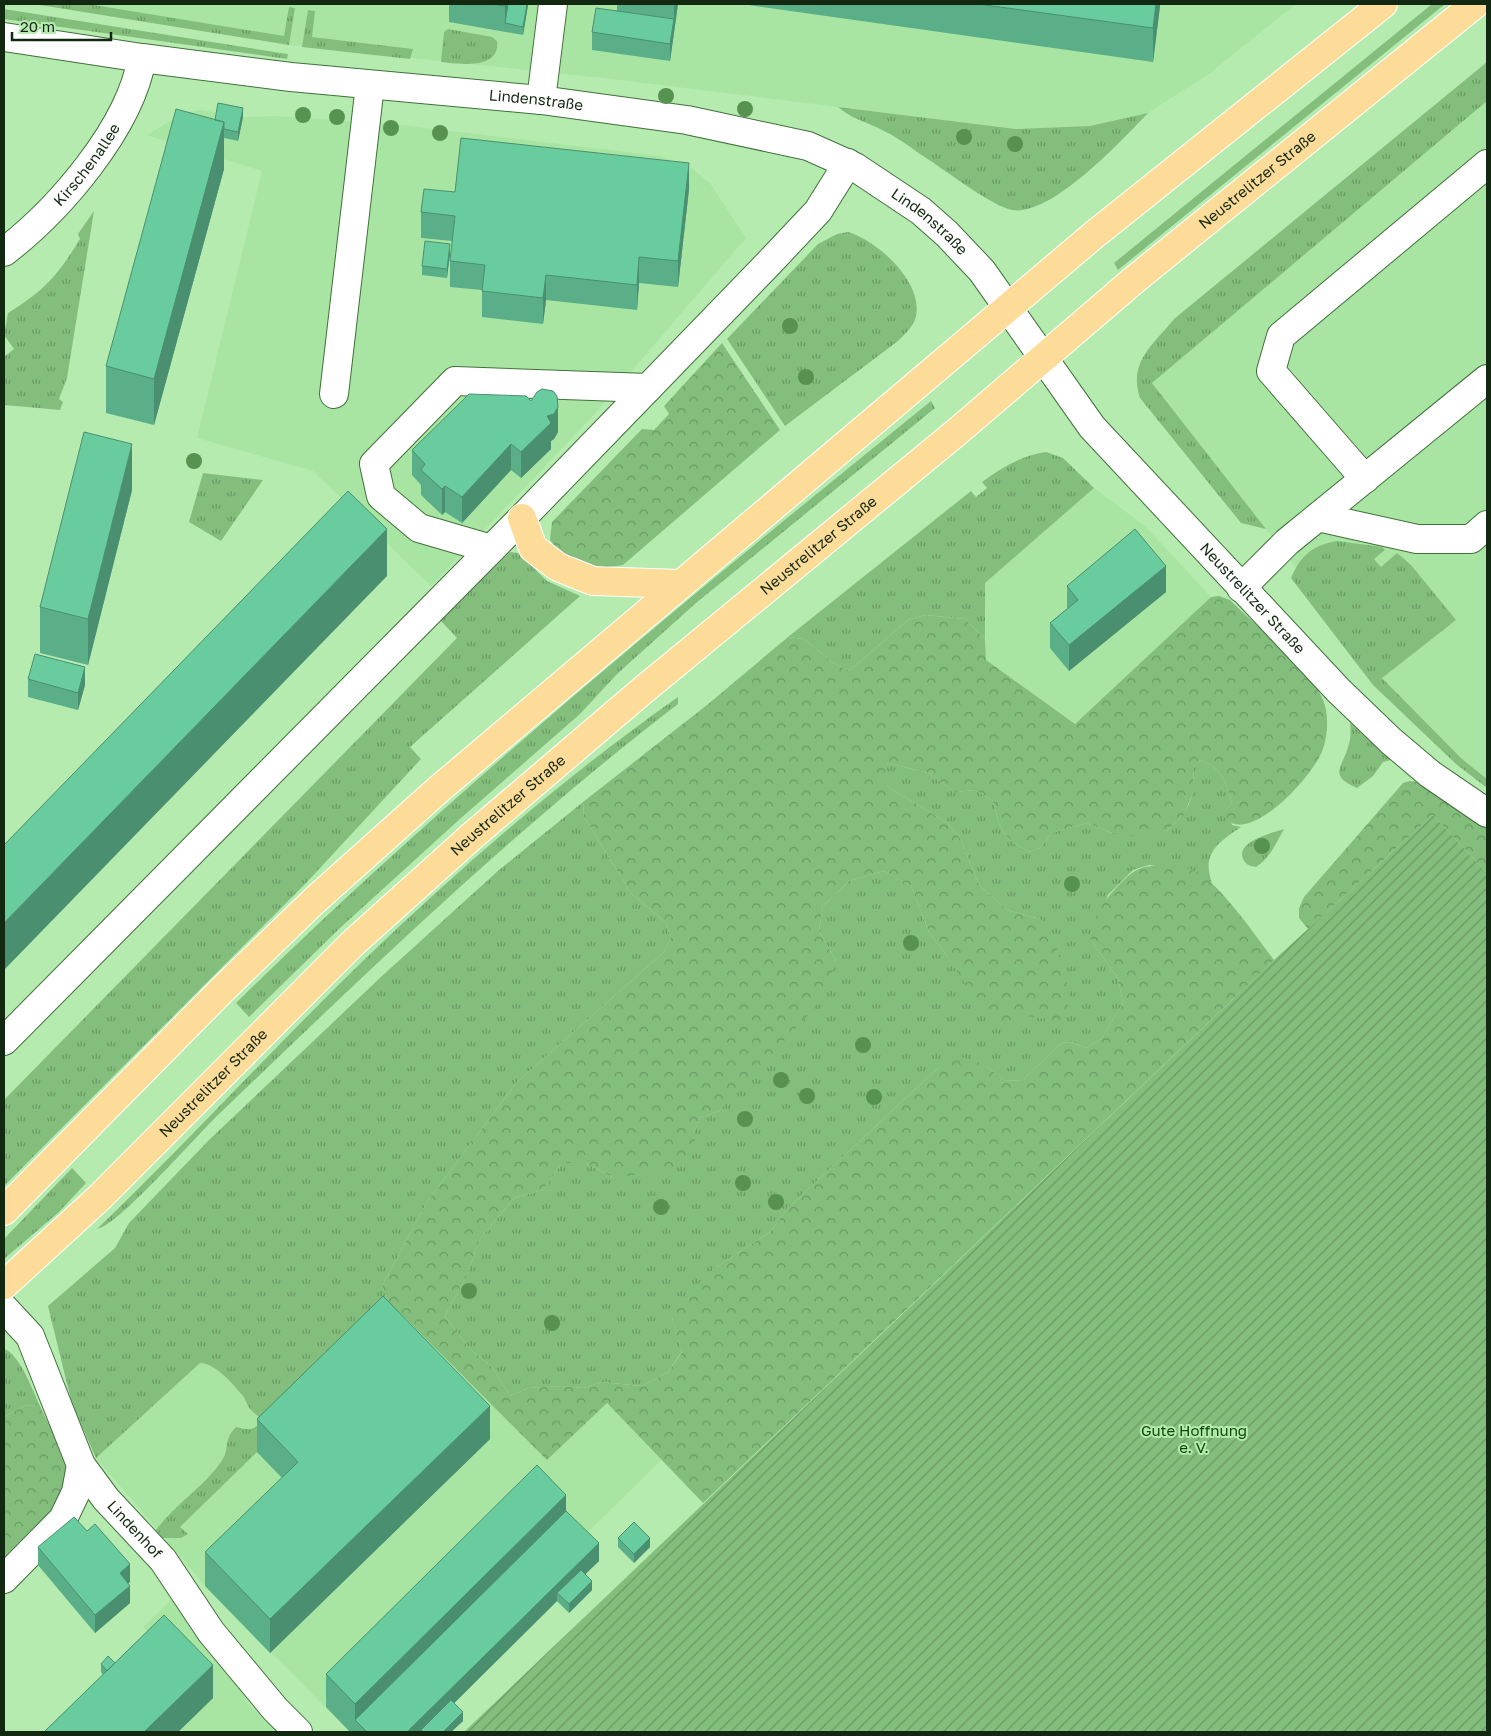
<svg xmlns="http://www.w3.org/2000/svg" width="1491" height="1736" font-family="'Golos Text',sans-serif">
	<style>
		.built { fill: #a9e5a2 }
		.grass { fill: url(#grass-tufts) }
		.forest { fill: url(#forest-crowns) }
		.garden { fill: url(#garden-furrows) }
		.lines { fill: none; stroke-linecap: round; stroke-linejoin: round }
		.minor-casing { stroke: #40713b; stroke-width: 30 }
		.major-casing { stroke: #fff; stroke-width: 30 }
		.minor { stroke: #fff; stroke-width: 28 }
		.major { stroke: #fddc9a; stroke-width: 28 }
		.tree { fill: #569250 }
		.wall { fill: #5aaf88 }
		.shaded-wall { fill: #4a8f6f }
		.building { fill: #69cc9e; stroke: #4a8f6f }
		.labels { text-anchor: middle; stroke-width: 4; stroke-linejoin: round; paint-order: stroke }
		.street-label { font-size: 15px; fill: #132811; stroke: #b5ebaf }
		.park-label { font-size: 15px; fill: #094a03; stroke: #b5ebaf }
	</style>
	<defs>
		<pattern id="grass-tufts" width="24" height="20" patternUnits="userSpaceOnUse" patternTransform="scale(1.25)"><rect width="24" height="20" fill="#84be7d"/><path d="M3 7l-1-3M5 7V3M7 7l1-3M15 17l-1-3M17 17v-4M19 17l1-3" fill="none" stroke="#6b9a65"/></pattern>
		<pattern id="forest-crowns" width="20" height="18" patternUnits="userSpaceOnUse" patternTransform="scale(1.25)"><rect width="20" height="18" fill="#84be7d"/><path d="M2 6a3 3 0 1 1 6 0M12 15a3 3 0 1 1 6 0" fill="none" stroke="#6b9a65"/></pattern>
		<pattern id="garden-furrows" width="10" height="10" patternUnits="userSpaceOnUse" patternTransform="scale(1.25)"><rect width="10" height="10" fill="#84be7d"/><path d="M-1 1l2-2M0 10L10 0M9 11l2-2" fill="none" stroke="#6b9a65"/></pattern>
	</defs>
	<rect width="100%" height="100%" fill="#b5ebaf"/>
	<path class="built" d="M34,4H1296L1210,73L1148,113L1090,126L1016,129L612,79L289,45Z
		M1487,101V779L1462,759L1382,678L1152,383Z
		M201,110L243,117L276,116L392,124L660,156L689,166L710,183L746,238L592,417L431,586L313,471L197,438L262,171L147,135L183,113Z
		M1094,488L1145,526L1211,597L1075,724L986,660L985,583Z
		M48,1306L391,1310L400,1313L547,1460L607,1403L661,1460L579,1541L350,1732L205,1586L96,1458L72,1404Z
		M172,1599L204,1646L234,1679L249,1705L280,1732H78L164,1648L143,1627Z"/>
	<path class="grass" d="M34,4H88L284,36L289,7L295,8L289,45Z
		M1432,4H1445L1118,270L1114,263Z
		M4,9L287,54H288L287,59L4,19Z
		M308,10L315,11L312,37L413,49L410,59L302,47Z
		M448,29L492,37L497,41C501,70 458,64 441,62L444,32Z
		M1487,62V101L1152,383L1266,529L1241,523L1140,398C1128,362 1153,345 1174,319Z
		M838,107L1016,129L1090,126L1148,113C1122,140 1047,222 1008,209C983,200 944,169 920,154C905,143 889,132 871,125C858,119 848,116 838,107Z
		M94,211L67,378L59,399L63,402L60,410L5,405L4,357L14,349L4,335L8,313C44,291 58,275 80,239L78,234Z
		M848,232C878,241 923,282 916,316C914,326 905,334 898,341L785,426L727,339L818,244L837,234Z
		M931,401L935,408L696,603L617,674L580,714L461,818L340,928L249,1017L236,1003C455,788 693,594 931,401Z
		M1046,452L1063,458L1094,488L985,583V639L965,619L925,615L908,620L849,671L832,662L804,639L788,637L971,491L976,497L987,488L982,482C1002,467 1021,456 1046,452Z
		M203,473L263,480L221,541L189,522Z
		M1337,541L1382,547L1385,550L1374,559L1381,567L1397,553L1411,565L1456,620L1382,678L1462,759L1487,779V788L1456,764L1373,685L1291,578C1301,555 1313,545 1337,541Z
		M510,552L518,553L547,581L580,596L410,747L421,759L308,881L4,1186V1100L457,638L440,620Z
		M678,697V704C515,829 367,972 219,1114C198,1134 117,1227 97,1229C188,1142 274,1047 365,959C463,865 567,775 678,697Z
		M1350,723L1391,760L1383,762L1373,776L1357,788C1328,776 1342,768 1348,747C1351,739 1351,731 1350,723Z
		M1200,760C1222,768 1226,782 1232,803L1226,810L1232,825L1241,827C1219,842 1201,853 1212,883L1195,871L1149,865L1133,870L1108,895L1090,939L1118,978L1123,1003L1101,1039L1086,1048L1071,1042L1061,1043L1022,1081L1003,1080L984,1064L938,1068L788,1208L770,1232L715,1268L672,1318L682,1351L668,1372L642,1386L601,1382L584,1388L562,1386L529,1388L510,1396L492,1367L470,1349L445,1316L466,1277L480,1239L514,1198L543,1190L562,1163H586L614,1178L694,1133L699,1118L719,1111L836,961L819,931L823,906L849,881L884,871L911,886L929,932L948,957L1040,919L1007,910L979,885L960,838L946,822L888,787L883,775L888,763L928,773L955,792L975,790L993,801C1000,829 1002,839 1030,852L1040,848L1051,833L1087,823L1112,833L1166,832C1190,809 1195,800 1193,767Z
		M583,802L584,817L631,893L666,923L671,938L664,952L517,1082L427,1202L382,1286L391,1310L400,1313L180,1527L188,1534L181,1538H163L156,1530C175,1504 203,1488 221,1462C231,1448 222,1441 236,1427C247,1430 255,1431 261,1421C258,1415 255,1414 251,1410C247,1406 246,1400 243,1396C233,1384 215,1363 200,1363L96,1458L72,1404L48,1306L115,1248L129,1223L209,1140L382,976L499,870Z
		M1284,829C1276,843 1271,857 1256,867C1250,866 1246,865 1243,859C1236,841 1272,833 1284,829Z
		M72,1168L86,1183L59,1212L4,1259V1239Z
		M4,1349C20,1354 33,1391 40,1406L26,1405L4,1417Z"/>
	<path class="forest" d="M722,343L780,430L623,565L604,568L580,562L560,553L550,540L552,522L642,429L654,430L669,414L664,406Z
		M1219,596L1230,600C1254,624 1312,672 1323,700C1329,714 1328,735 1323,749C1315,774 1251,845 1226,819V810L1232,803C1226,782 1222,768 1200,760L1193,767L1194,791L1184,814L1166,832L1146,838L1112,833L1087,823L1051,833L1040,848L1030,852C1002,839 1000,829 993,801L975,790L955,792L928,773L888,763L884,775L888,787L946,822L960,838L979,885L1007,910L1040,919L1051,929L1070,993L1067,1010L1059,1021L1027,1016L1002,1029L985,1017L948,957L929,932L911,886L884,871L849,881L823,906L819,931L836,961L823,999L719,1111L699,1118L694,1133L696,1152L675,1169L614,1178L586,1163H562L543,1190L514,1198L480,1239L466,1277L445,1316L470,1349L492,1367L510,1396L529,1388L562,1386L584,1388L601,1382L642,1386L668,1372L682,1352L672,1318L686,1296L715,1268L770,1232L788,1208L938,1068L962,1057L984,1064L1003,1080L1022,1081L1061,1043L1070,1042L1086,1048L1101,1039L1123,1003L1118,978L1090,939C1093,915 1106,897 1123,881C1135,868 1146,865 1163,866C1174,866 1184,867 1193,870C1217,879 1257,938 1274,960L703,1503L607,1403L547,1460L400,1313L391,1310L382,1286L427,1202L517,1082L664,952L671,938L666,923L631,893L584,817L583,802L707,705L788,637L804,639L832,662L849,671L908,620L925,615L965,619L985,639L986,660L1075,724L1211,597Z
		M1410,781L1421,782L1487,828V873L1433,815L1308,929L1299,918V908L1304,897L1403,783Z
		M26,1405L40,1406C49,1426 61,1446 67,1466C77,1499 24,1542 4,1563V1417Z"/>
	<path class="garden" d="M1433,815L1487,873V1732H464L1274,960Z"/>
	<g class="lines">
		<defs>
			<g id="minor">
				<path id="s1" d="M4,37L142,58L291,77L541,100L687,120L808,146L855,167L921,211L947,234L982,271L1092,427L1338,690L1391,741L1430,774L1487,813"/>
				<path d="M541,100L553,4"/>
				<path id="s2" d="M4,252C59,210 130,128 142,58"/>
				<path d="M334,394L370,85"/>
				<path d="M1365,479L1271,371L1281,336L1487,164"/>
				<path d="M1318,517L1417,539H1471L1487,525"/>
				<path d="M491,549L419,528L381,496L374,464L455,381L648,388"/>
				<path d="M1241,588L1287,542L1487,379"/>
				<path d="M4,1041L522,518L768,264L818,211L848,163"/>
				<path id="s3" d="M4,1308L30,1336L81,1465L106,1499L163,1560L211,1632L275,1709L298,1732"/>
				<path d="M4,1579L63,1519L76,1492L81,1465"/>
			</g>
			<g id="major">
				<path d="M522,518L533,548L558,567L593,581L680,584"/>
				<path d="M4,1211L224,988L315,900L439,789L1095,234L1383,4"/>
				<path id="s4" d="M4,1285L100,1197L353,943L472,836L642,691L958,431L1134,280L1475,4"/>
			</g>
		</defs>
		<use href="#minor" class="minor-casing"/>
		<use href="#major" class="major-casing"/>
		<use href="#minor" class="minor"/>
		<use href="#major" class="major"/>
	</g>
	<g class="tree">
		<circle cx="666" cy="96" r="8"/>
		<circle cx="745" cy="109" r="8"/>
		<circle cx="303" cy="115" r="8"/>
		<circle cx="337" cy="117" r="8"/>
		<circle cx="391" cy="128" r="8"/>
		<circle cx="440" cy="133" r="8"/>
		<circle cx="964" cy="137" r="8"/>
		<circle cx="1015" cy="144" r="8"/>
		<circle cx="790" cy="326" r="8"/>
		<circle cx="806" cy="377" r="8"/>
		<circle cx="194" cy="461" r="8"/>
		<circle cx="1262" cy="846" r="8"/>
		<circle cx="1072" cy="884" r="8"/>
		<circle cx="911" cy="943" r="8"/>
		<circle cx="863" cy="1045" r="8"/>
		<circle cx="781" cy="1080" r="8"/>
		<circle cx="807" cy="1096" r="8"/>
		<circle cx="874" cy="1097" r="8"/>
		<circle cx="745" cy="1119" r="8"/>
		<circle cx="743" cy="1183" r="8"/>
		<circle cx="776" cy="1202" r="8"/>
		<circle cx="661" cy="1207" r="8"/>
		<circle cx="469" cy="1291" r="8"/>
		<circle cx="552" cy="1323" r="8"/>
	</g>
	<path class="wall" d="M449,4H528L523,35L449,22Z
		M617,4H678L670,61L592,50V32L617,11Z
		M741,4H1160V6L1153,62Z
		M243,117L238,141L224,138V169L154,425L106,413V366L215,120Z
		M689,189L678,287L639,283L637,310L546,300L543,324L482,317V290L450,287V261L452,241L421,238V212L455,192Z
		M450,253L447,278L422,275V266Z
		M558,432L554,439L551,441V449L521,478L511,470L462,523L445,512L442,515L421,495V485L412,475V450Z
		M132,490L88,665L40,653V607Z
		M1067,586L1166,592L1069,671L1050,648V623L1067,609Z
		M28,679L85,685L78,710L28,697Z
		M257,1419L490,1439L270,1653L205,1586V1552L282,1478L257,1452Z
		M566,1511L599,1561L585,1574L592,1590L569,1613L557,1601L454,1703L463,1721L451,1732H350L326,1707V1674Z
		M618,1538L650,1547L634,1563L618,1547Z
		M38,1547L130,1582L128,1583L130,1603L95,1633L38,1565Z
		M115,1663L213,1698L178,1732H44L103,1675L101,1672V1664Z"/>
	<path class="shaded-wall" d="M505,4H510L505,23Z
		M527,4H528V6L523,35V27Z
		M674,4H678L670,61V44L674,19Z
		M1156,4H1160V6L1153,62V28Z
		M243,108V117L238,141V132Z
		M224,122V169L154,425V379Z
		M689,163V189L678,287V261Z
		M450,244V253L447,278V269Z
		M639,257V283L637,310V285Z
		M546,275V300L543,324V298Z
		M558,407V432L554,439L551,441V449L521,478V452L547,416Z
		M132,444V490L88,665V619Z
		M511,444V470L462,523V497Z
		M445,486V512L442,515V489Z
		M387,529V576L4,970V923Z
		M1166,566V592L1069,671V645Z
		M85,667V685L78,710V693Z
		M490,1406V1439L270,1653V1619Z
		M566,1495V1528L355,1720V1704Z
		M650,1538V1547L634,1563V1554Z
		M599,1543V1561L562,1597L557,1593V1601L425,1732L421,1730V1732H407Z
		M130,1564V1582L120,1591V1573Z
		M592,1581V1590L569,1613V1604Z
		M130,1586V1603L95,1633V1615Z
		M213,1665V1698L178,1732H144Z
		M463,1712V1721L451,1732H443Z"/>
	<path class="building" d="M490,4H505V6Z
		M508,4H527L523,27L505,23Z
		M978,4H1156L1153,28Z
		M596,8L674,19L670,44L592,32Z
		M218,103L243,108L238,132L224,129V122L215,120Z
		M176,109L224,122L154,379L106,366Z
		M461,138L689,163L678,261L639,257L637,285L546,275L543,298L482,291L485,265L450,261L455,216L421,212L424,189L455,192Z
		M425,241L450,244L447,269L422,266Z
		M542,389L553,391L557,396L558,407L554,414L547,416L551,423L521,452L511,444L462,497L445,486L442,489L421,470L425,464L412,450L469,394L526,396L531,401L537,392Z
		M84,432L132,444L88,619L40,607Z
		M348,491L387,529L4,923V845Z
		M1135,529L1166,566L1069,645L1050,623L1078,600L1067,586Z
		M35,654L85,667L78,693L28,679Z
		M383,1296L490,1406L270,1619L205,1552L298,1462L257,1419Z
		M537,1465L566,1495L355,1704L326,1674Z
		M566,1511L599,1543L407,1732H367L355,1720Z
		M74,1517L87,1531L95,1524L130,1564L120,1573L130,1586L95,1615L38,1547Z
		M634,1522L650,1538L634,1554L618,1538Z
		M581,1570L592,1581L569,1604L557,1593Z
		M164,1615L213,1665L144,1732H44Z
		M108,1656L115,1663L107,1671L101,1664Z
		M451,1700L463,1712L443,1732H423L421,1730Z"/>
	<g class="labels">
		<g class="street-label">
			<text dy="5" stroke="none"><textPath href="#s1" startOffset="536">Lindenstraße</textPath></text>
			<text dy="5" stroke="none"><textPath href="#s2" startOffset="121">Kirschenallee</textPath></text>
			<text dy="5" stroke="none"><textPath href="#s4" startOffset="1672">Neustrelitzer Straße</textPath></text>
			<text dy="5" stroke="none"><textPath href="#s1" startOffset="956">Lindenstraße</textPath></text>
			<text dy="5" stroke="none"><textPath href="#s4" startOffset="1101">Neustrelitzer Straße</textPath></text>
			<text dy="5" stroke="none"><textPath href="#s1" startOffset="1454">Neustrelitzer Straße</textPath></text>
			<text dy="5" stroke="none"><textPath href="#s4" startOffset="696">Neustrelitzer Straße</textPath></text>
			<text dy="5" stroke="none"><textPath href="#s4" startOffset="291">Neustrelitzer Straße</textPath></text>
			<text dy="5" stroke="none"><textPath href="#s3" startOffset="261">Lindenhof</textPath></text>
		</g>
		<g class="park-label">
			<text x="1194" y="1436">Gute Hoffnung<tspan x="1194" dy="17">e. V.</tspan></text>
		</g>
	</g>
	<rect width="1491" height="1736" fill="none" stroke="#132811" stroke-width="10"/>
	<path d="M12 32v8h99v-8" fill="none" stroke="#132811" stroke-width="2.5"/>
	<text x="20" y="32" font-size="15" fill="#132811" stroke="#b5ebaf" stroke-width="4" paint-order="stroke">20 m</text>
</svg>
